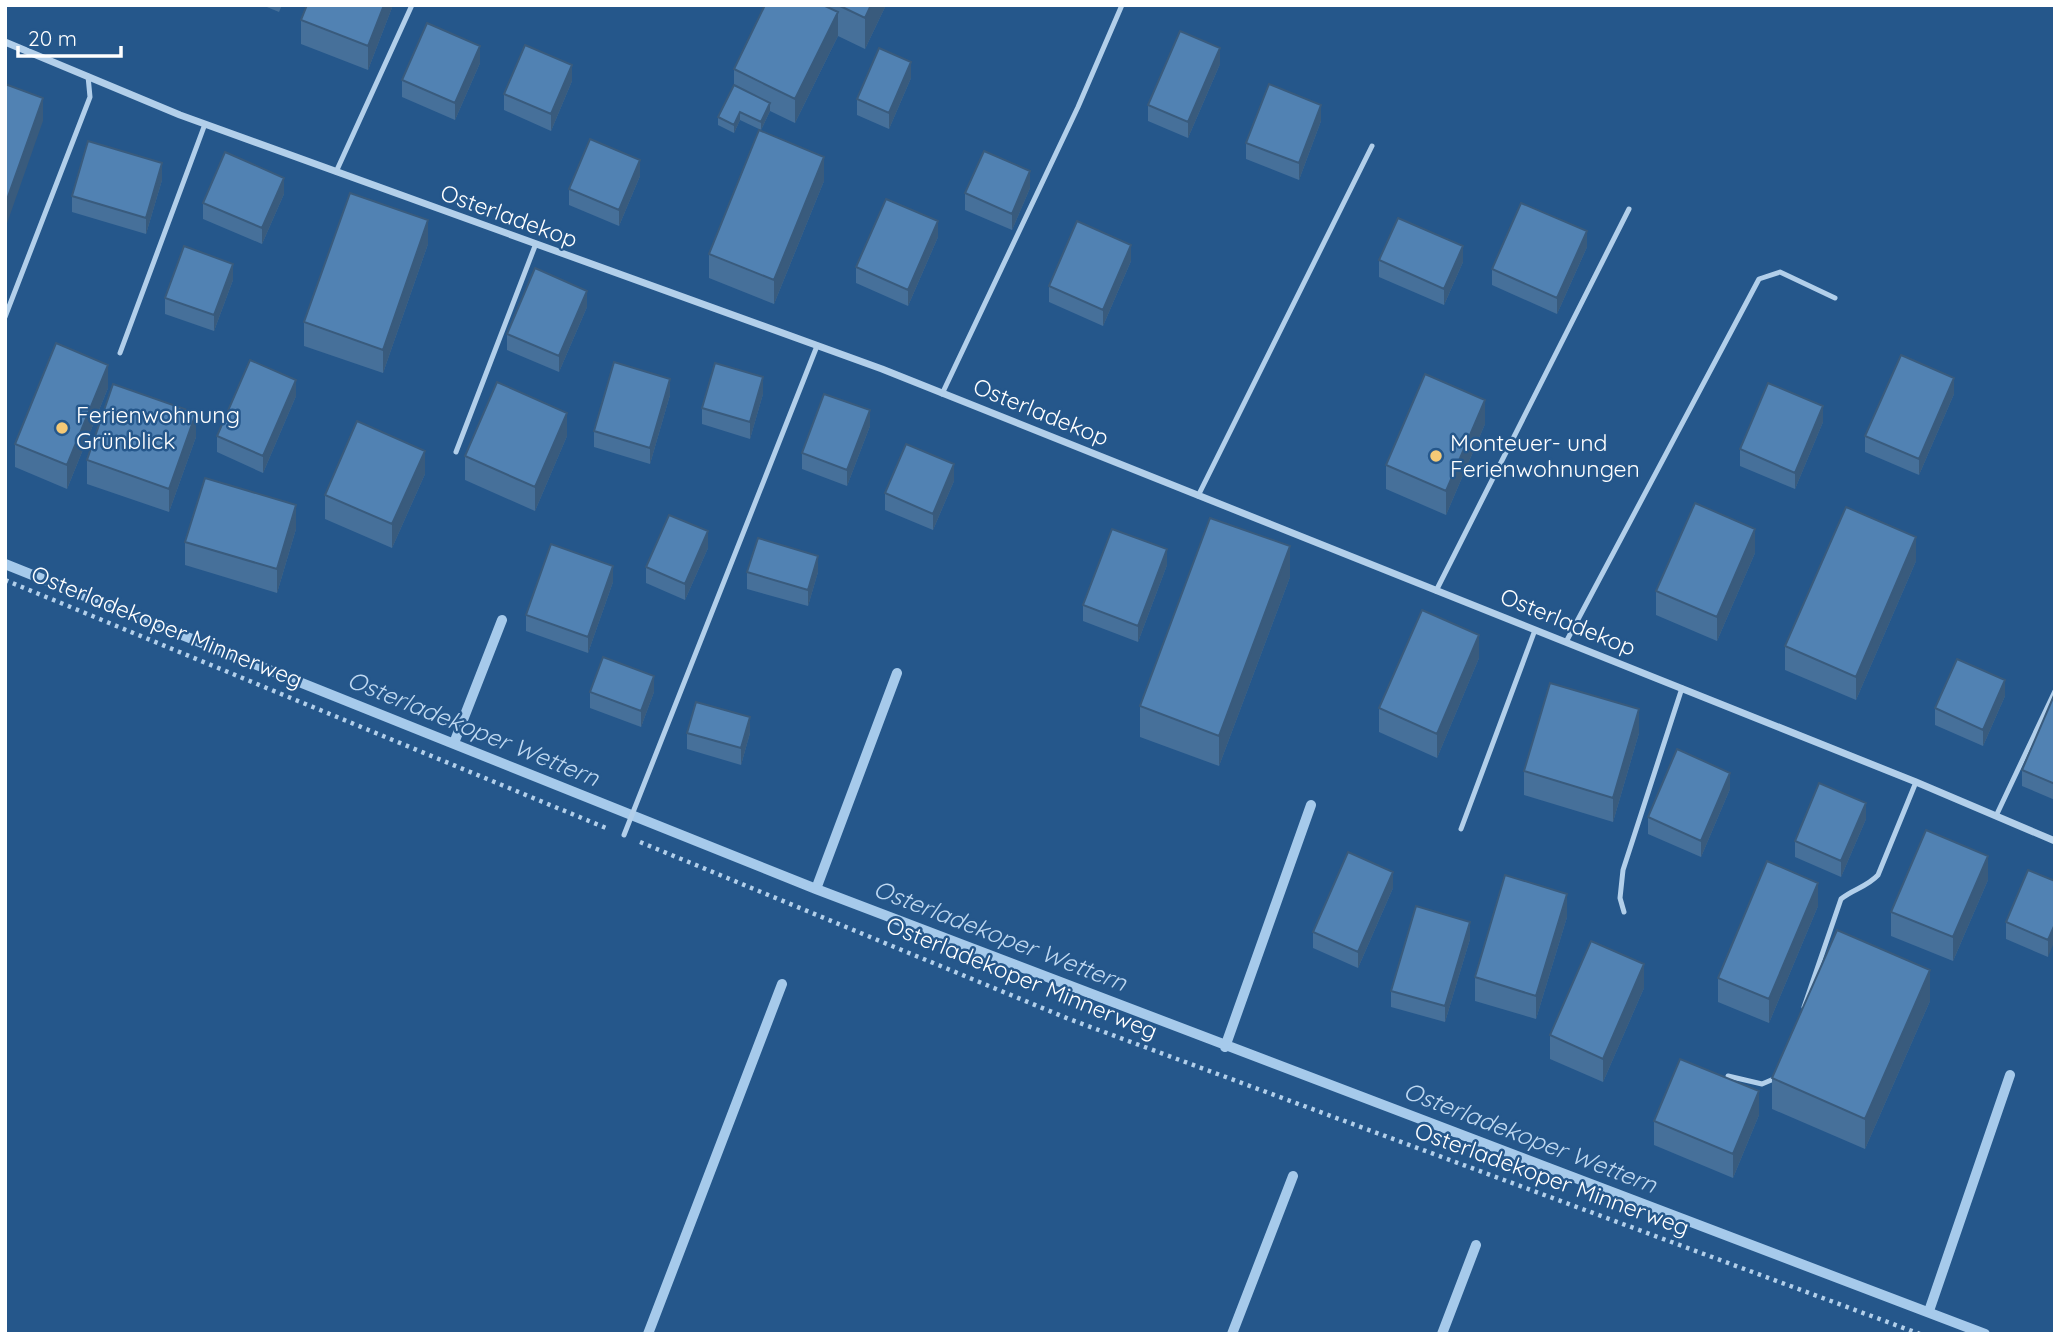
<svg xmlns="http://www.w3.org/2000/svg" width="2060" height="1339" font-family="Quicksand,sans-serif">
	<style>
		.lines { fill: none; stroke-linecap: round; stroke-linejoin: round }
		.stream { stroke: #a6caeb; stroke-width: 10 }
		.path { stroke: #b2cfea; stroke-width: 4.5; stroke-dasharray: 3.5 5; stroke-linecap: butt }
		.lane { stroke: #b2cfea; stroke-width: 5 }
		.street { stroke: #b2cfea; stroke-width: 7 }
		.wall { fill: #46709a }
		.shaded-wall { fill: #395b7d }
		.building { fill: #5182b3; stroke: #395b7d; stroke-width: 2 }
		.poi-dot { fill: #f4c976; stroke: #25578b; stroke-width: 2.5 }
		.labels { text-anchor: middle; stroke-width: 5; stroke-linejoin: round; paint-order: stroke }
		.street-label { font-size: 23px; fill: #fff; stroke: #25578b }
		.poi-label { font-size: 23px; fill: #fff; stroke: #25578b; text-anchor: start }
		.water-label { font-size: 24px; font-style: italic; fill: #bed8f1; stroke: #25578b }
	</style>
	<rect width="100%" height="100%" fill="#25578b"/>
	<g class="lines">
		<path class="stream" d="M5,564L816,889L1985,1334
			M454,743L502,620
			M816,889L897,673
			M1225,1047L1311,805
			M1929,1311L2010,1075
			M648,1334L782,984
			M1232,1334L1293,1176
			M1442,1334L1476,1245"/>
		<path class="path" d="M5,580L606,828
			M640,842L1069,1019L1920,1334"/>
		<path class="lane" d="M336,172L412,5
			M5,317L90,97L88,76
			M120,353L205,124
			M942,394L1078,107L1122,5
			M456,452L535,246
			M1198,496L1372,146
			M1436,591L1629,209
			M1566,642L1759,279L1780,272L1835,298
			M1996,816L2055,691
			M1461,829L1535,630
			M624,835L817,346
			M1624,912L1620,898L1623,870L1682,688
			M1804,1007L1841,899C1853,889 1867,887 1878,875L1916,782
			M1728,1076L1762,1084L1776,1078"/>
		<path class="street" d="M5,42L180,115L882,369L1916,782L2055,841"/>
	</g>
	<path class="wall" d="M262,5H282L279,12Z
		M307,5H393L368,70L301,44V20Z
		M765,5H886L865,49L838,36L795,123L770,111L761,130L740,120L734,133L718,125V117L734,85V69Z
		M480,63L455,120L402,97V80Z
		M1220,64L1188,138L1148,121V105Z
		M911,78L889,129L857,115V99Z
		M572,81L551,131L504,110V94Z
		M1321,121L1299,180L1246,159V143Z
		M640,176L619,226L569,205V189Z
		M162,180L146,234L72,212V196Z
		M824,181L774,304L709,278V254Z
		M1030,188L1012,230L965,210V193Z
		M284,194L262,244L203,219V203Z
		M938,237L908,306L856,283V267Z
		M428,244L383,373L304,346V322Z
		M1587,247L1557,314L1492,285V269Z
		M1379,260L1463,262L1444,305L1379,277Z
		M1131,261L1103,326L1049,302V286Z
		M233,280L214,331L165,314V298Z
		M587,307L559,372L507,350V334Z
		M108,388L67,489L15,467V444Z
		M763,394L750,439L702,424V408Z
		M1954,394L1919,475L1865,452V436Z
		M670,395L650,464L594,447V431Z
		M296,396L263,473L217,452V436Z
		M1823,422L1795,489L1740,466V449Z
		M1485,424L1446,515L1386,489V465Z
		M870,426L847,486L802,469V453Z
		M567,436L535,511L465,480V456Z
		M196,437L169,512L87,484V460Z
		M425,474L392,548L325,519V495Z
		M954,481L933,530L885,510V493Z
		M296,529L277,593L185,565V542Z
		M708,548L685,600L646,583V567Z
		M1755,553L1717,641L1656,615V591Z
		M1916,561L1856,700L1785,670V646Z
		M1167,565L1138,642L1083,621V605Z
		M747,572H818L808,606L747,589Z
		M1290,577L1219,766L1140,737V706Z
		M613,582L588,653L526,631V615Z
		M1479,658L1437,758L1379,732V708Z
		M590,692H654L641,727L590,708Z
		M2055,693V800L2022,786V770Z
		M2005,696L1983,746L1935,725V708Z
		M687,733H750L741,765L687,749Z
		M1639,733L1613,822L1524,795V771Z
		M1730,789L1701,857L1648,834V817Z
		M1866,819L1841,877L1795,857V841Z
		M1988,880L1953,961L1891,936V912Z
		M2055,881L2048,957L2006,939V922Z
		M1393,888L1358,968L1313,948V932Z
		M1818,906L1769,1023L1718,1002V978Z
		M1567,917L1536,1019L1475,1001V977Z
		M1470,939L1445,1022L1391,1007V991Z
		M1644,988L1603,1082L1550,1059V1035Z
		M1930,1001L1865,1149L1772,1109V1078Z
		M1759,1115L1733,1178L1654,1145V1121Z"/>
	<path class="shaded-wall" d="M384,5H393L368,70V46Z
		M871,5H886L865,49V18Z
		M838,12V36L795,123V99Z
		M480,46V63L455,120V103Z
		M1220,48V64L1188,138V122Z
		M911,62V78L889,129V113Z
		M572,65V81L551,131V114Z
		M43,98V121L5,229V205Z
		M770,103V111L761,130V122Z
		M1321,105V121L1299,180V163Z
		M740,112V120L734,133V125Z
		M824,157V181L774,304V280Z
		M640,160V176L619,226V210Z
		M162,163V180L146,234V218Z
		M1030,171V188L1012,230V214Z
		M284,178V194L262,244V228Z
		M428,220V244L383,373V350Z
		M938,221V237L908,306V290Z
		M1587,231V247L1557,314V298Z
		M1131,245V261L1103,326V310Z
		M1463,246V262L1444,305V289Z
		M233,264V280L214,331V315Z
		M587,291V307L559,372V356Z
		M108,365V388L67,489V465Z
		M763,377V394L750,439V422Z
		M1954,378V394L1919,475V459Z
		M670,379V395L650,464V448Z
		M296,380V396L263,473V456Z
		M1485,400V424L1446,515V491Z
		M1823,406V422L1795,489V473Z
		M870,410V426L847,486V470Z
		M196,413V437L169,512V489Z
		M567,413V436L535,511V487Z
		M425,451V474L392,548V524Z
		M954,464V481L933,530V514Z
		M296,505V529L277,593V569Z
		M1755,529V553L1717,641V617Z
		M708,531V548L685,600V584Z
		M1916,537V561L1856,700V677Z
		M1290,546V577L1219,766V736Z
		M1167,549V565L1138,642V626Z
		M818,556V572L808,606V590Z
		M613,566V582L588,653V637Z
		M1479,635V658L1437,758V734Z
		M654,676V692L641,727V711Z
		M2005,680V696L1983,746V730Z
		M1639,709V733L1613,822V798Z
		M750,717V733L741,765V748Z
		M1730,773V789L1701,857V841Z
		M1866,803V819L1841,877V861Z
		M1988,856V880L1953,961V937Z
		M1393,872V888L1358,968V952Z
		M1818,883V906L1769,1023V999Z
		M1567,894V917L1536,1019V996Z
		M1470,922V939L1445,1022V1006Z
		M2055,924V940L2048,957V940Z
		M1644,964V988L1603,1082V1059Z
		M1930,970V1001L1865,1149V1119Z
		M1759,1091V1115L1733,1178V1154Z"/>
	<path class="building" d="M307,5H384L368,46L301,20Z
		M765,5H823L838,12L795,99L734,69Z
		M838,5H871L865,18Z
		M427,23L480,46L455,103L402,80Z
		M1180,31L1220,48L1188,122L1148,105Z
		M525,45L572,65L551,114L504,94Z
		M879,48L911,62L889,113L857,99Z
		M5,84L43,98L5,205Z
		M1269,84L1321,105L1299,163L1246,143Z
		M734,85L770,103L761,122L740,112L734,125L718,117Z
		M759,130L824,157L774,280L709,254Z
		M590,139L640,160L619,210L569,189Z
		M88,141L162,163L146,218L72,196Z
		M984,151L1030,171L1012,214L965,193Z
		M225,152L284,178L262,228L203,203Z
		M350,193L428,220L383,350L304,322Z
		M886,199L938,221L908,290L856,267Z
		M1521,203L1587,231L1557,298L1492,269Z
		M1398,218L1463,246L1444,289L1379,260Z
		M1077,221L1131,245L1103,310L1049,286Z
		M184,246L233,264L214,315L165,298Z
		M535,268L587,291L559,356L507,334Z
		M56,343L108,365L67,465L15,444Z
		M1901,355L1954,378L1919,459L1865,436Z
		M250,360L296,380L263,456L217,436Z
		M614,362L670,379L650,448L594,431Z
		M715,363L763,377L750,422L702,408Z
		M1425,374L1485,400L1446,491L1386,465Z
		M497,382L567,413L535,487L465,456Z
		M1768,383L1823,406L1795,473L1740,449Z
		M113,384L196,413L169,489L87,460Z
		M824,394L870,410L847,470L802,453Z
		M357,421L425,451L392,524L325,495Z
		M906,444L954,464L933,514L885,493Z
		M205,478L296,505L277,569L185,542Z
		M1695,503L1755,529L1717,617L1656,591Z
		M1846,507L1916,537L1856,677L1785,646Z
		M669,515L708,531L685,584L646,567Z
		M1210,518L1290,546L1219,736L1140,706Z
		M1112,529L1167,549L1138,626L1083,605Z
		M758,538L818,556L808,590L747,572Z
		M551,544L613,566L588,637L526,615Z
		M1422,610L1479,635L1437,734L1379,708Z
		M603,657L654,676L641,711L590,692Z
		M1957,659L2005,680L1983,730L1935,708Z
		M1550,683L1639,709L1613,798L1524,771Z
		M2055,693V784L2022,770Z
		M696,702L750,717L741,748L687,733Z
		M1677,749L1730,773L1701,841L1648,817Z
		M1819,783L1866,803L1841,861L1795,841Z
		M1926,830L1988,856L1953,937L1891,912Z
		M1348,852L1393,872L1358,952L1313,932Z
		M1767,861L1818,883L1769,999L1718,978Z
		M2028,870L2055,881V924L2048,940L2006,922Z
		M1505,875L1567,894L1536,996L1475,977Z
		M1416,906L1470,922L1445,1006L1391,991Z
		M1837,930L1930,970L1865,1119L1772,1078Z
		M1591,941L1644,964L1603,1059L1550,1035Z
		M1680,1059L1759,1091L1733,1154L1654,1121Z"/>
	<g class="poi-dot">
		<circle cx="62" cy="428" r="7"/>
		<circle cx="1436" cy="456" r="7"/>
	</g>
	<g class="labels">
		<g class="street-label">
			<text transform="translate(509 216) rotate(20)" y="8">Osterladekop</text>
			<text transform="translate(1041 412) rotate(22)" y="8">Osterladekop</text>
			<text transform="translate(1568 622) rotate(22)" y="8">Osterladekop</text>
			<text transform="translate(167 627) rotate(22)" y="8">Osterladekoper Minnerweg</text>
			<text transform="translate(1022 978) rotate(22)" y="8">Osterladekoper Minnerweg</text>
			<text transform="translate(1552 1179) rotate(20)" y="8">Osterladekoper Minnerweg</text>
		</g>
		<g class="poi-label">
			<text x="76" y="423">Ferienwohnung<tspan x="76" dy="26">Grünblick</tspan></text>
			<text x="1450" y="451">Monteuer- und<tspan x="1450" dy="26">Ferienwohnungen</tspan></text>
		</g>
		<g class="water-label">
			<text transform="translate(473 729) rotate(22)" y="8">Osterladekoper Wettern</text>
			<text transform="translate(1000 936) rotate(21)" y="8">Osterladekoper Wettern</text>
			<text transform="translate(1530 1138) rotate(21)" y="8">Osterladekoper Wettern</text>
		</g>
	</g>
	<rect width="2060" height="1339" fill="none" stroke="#ffffff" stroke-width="14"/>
	<path d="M18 46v10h103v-10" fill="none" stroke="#ffffff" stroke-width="3.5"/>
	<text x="28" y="46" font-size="21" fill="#ffffff" stroke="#25578b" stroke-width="5" paint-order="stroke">20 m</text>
</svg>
